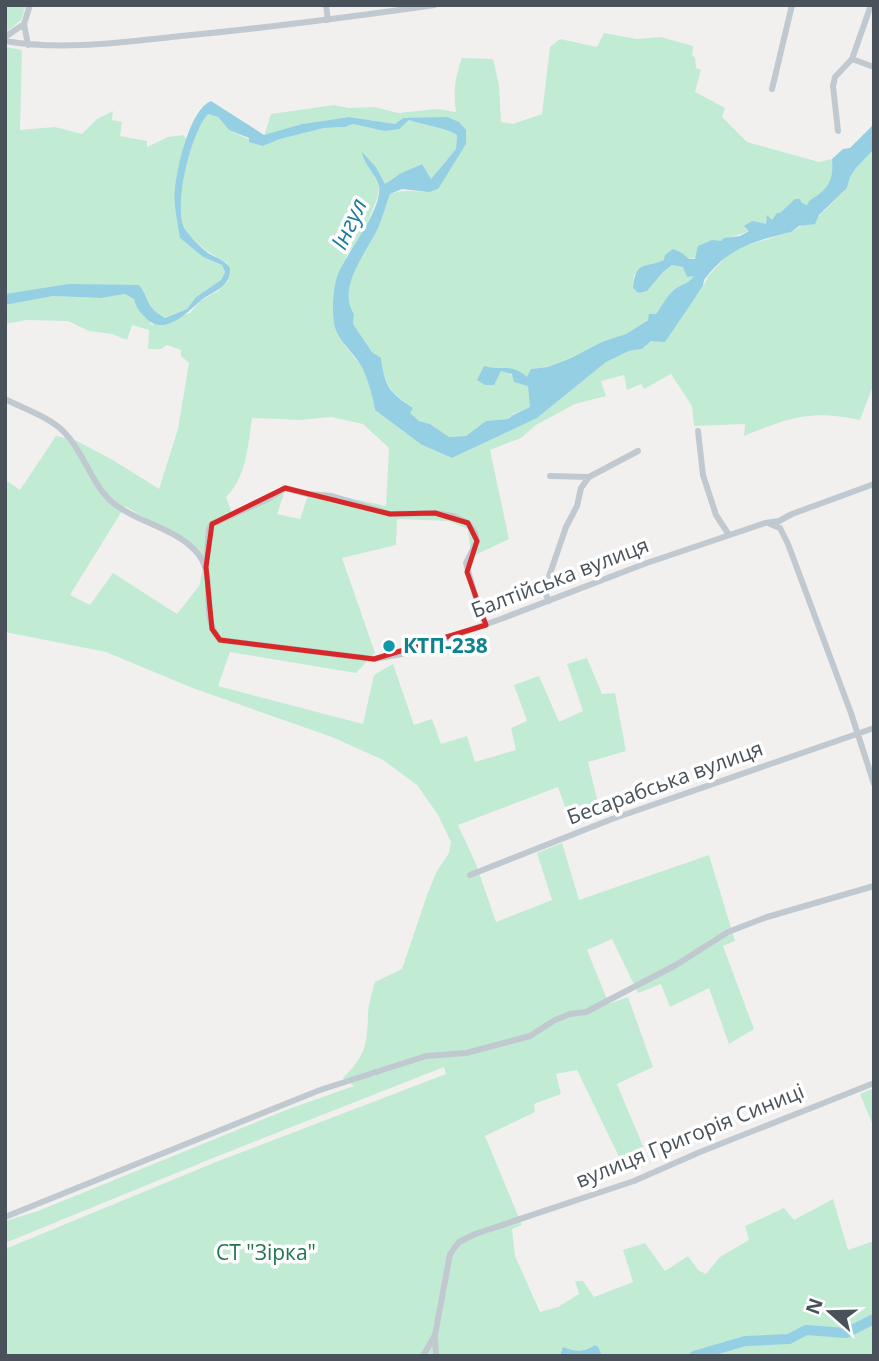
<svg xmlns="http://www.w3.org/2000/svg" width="879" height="1361" font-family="'Open Sans',sans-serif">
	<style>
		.green { fill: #c2ebd4; fill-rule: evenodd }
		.water { fill: #94cfe3 }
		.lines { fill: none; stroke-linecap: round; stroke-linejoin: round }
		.river { stroke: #94cfe3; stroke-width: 10 }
		.minor { stroke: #c1c9d0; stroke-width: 6 }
		.marked { fill: none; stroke: #d62828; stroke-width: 5; stroke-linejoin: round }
		.culture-dot { fill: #0f9aa8; stroke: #fff; stroke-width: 2.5 }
		.labels { text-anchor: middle; stroke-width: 7; stroke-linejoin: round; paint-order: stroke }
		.street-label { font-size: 21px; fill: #49525b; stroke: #fff }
		.culture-label { font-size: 21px; font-weight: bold; fill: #0d838f; stroke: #fff; text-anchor: start }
		.park-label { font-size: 21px; fill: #20764f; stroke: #fff }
		.water-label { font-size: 23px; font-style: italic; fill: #1a7c9d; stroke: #fff }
	</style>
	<rect width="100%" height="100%" fill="#f2f0ef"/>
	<path class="green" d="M5,5H26L21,20L5,33Z
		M604,33L637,39L661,37L693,46L692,56L695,57L696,68L701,70L695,92L725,108L722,117L747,142L819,162L832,159L833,178L822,193L807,205C790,200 783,211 772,221L768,216L766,224L745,226L749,231C741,235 729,236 723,240C712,246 702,258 689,259L682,253L634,275L633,288L638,293C656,284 658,275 672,265L683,267L695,275L687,285L678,287L671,292L656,314L626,334L548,367L531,369L528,378C517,368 504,366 491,368L496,377L501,370L512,375L528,386L531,407L513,414L508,419L486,421L466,436L449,437L430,424L419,421L409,413L412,407C390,392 385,386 381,358L372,352L353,324L354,314C336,287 368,251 379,226C383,216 386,205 390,194C408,187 421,195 438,189L466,130L403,118L395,124L349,117L302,124L264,136L271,114L334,105L349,108L375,107L398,113L437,109L456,112C453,92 455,77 462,58L493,59L499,85L501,122L513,124L542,114L550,47L560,39L597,47Z
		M5,47L22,50L20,130L55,127L82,134L97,119L113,111L112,120L122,122L120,136L147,141V147L168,137L183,135L187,140L181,163L180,238L203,257L222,265L225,272L221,280L196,297L187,309L164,318C153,311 146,304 143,290L29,291L5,294Z
		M208,113L218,117L229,130L263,146L280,139L324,128L345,127L354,124L384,131L409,120C425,126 442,126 457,135L456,149L431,179L421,164L401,173L385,184L376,167L362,153L379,185L378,196L364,231L347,255L337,277L334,301L345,346L363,368L372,393L375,410L422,445L452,458L537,418L606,362L629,351L642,349L691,303L703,287L708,276L734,249L791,232L819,216L847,188L850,177L856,168L874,149V383L860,420C810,409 789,418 744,436L745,424L694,426L692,406L671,374L644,389L641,384L627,390L624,375L601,381L606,396L575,404L536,425L521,438L490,450L509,539L471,557L468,529L448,521L397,519L396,545L342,558L375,653L356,673L230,652L218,686L363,724L374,675L393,664L414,725L432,719L441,744L467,736L475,762L516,750L511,728L527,721L514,685L539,676L559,722L583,711L567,664L587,658L602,694L615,693L626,751L588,762L601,815L572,827L558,787L458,825L476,864L496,922L552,900L537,853L562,843L579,900L709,855L735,941L723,946L754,1029L729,1044L709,988L670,1007L661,984L638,993L612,939L587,950L609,1004L628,997L653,1067L617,1084L650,1163L627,1173L577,1070L556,1074L561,1094L534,1104L535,1112L485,1136L522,1225L512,1229L515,1256L540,1312L558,1307L579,1294L575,1281H583L594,1297L633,1282L623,1250L645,1243L665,1271L688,1256L698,1270L706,1274L720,1257L749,1240L745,1226L784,1208L794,1220L833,1199L848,1250L874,1241V1356H5V1249L216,1162L446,1074L444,1067L218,1156L5,1243V1221L38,1211L286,1110L354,1086L343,1078C365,1056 367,1046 368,1016C368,1005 372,993 375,982L402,969L427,895L437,871L449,853L451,842L438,815L417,785L383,760L332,737L195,689L106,652L5,632V483L7,481L20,490L56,436L75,440L113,460L159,489L178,429L189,363L181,356V350L167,345L161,349H148L149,330L132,325L127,340L112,334L89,331L68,321L27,320L5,324V305L53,296L101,298L125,294L134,299L152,325L190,313L200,301L218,291L228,281L227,263C211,254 194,244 185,228C172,207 192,131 208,113ZM331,417L363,424L389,448L386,506L331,494L309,492L300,519L277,514L287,485L232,513L226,497C247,476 248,445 252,418L299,420ZM125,506L196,549L205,560L199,586L177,614L113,573L90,605L70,595Z
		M874,1088V1128L860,1094Z"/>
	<path class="water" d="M211,101L264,135L302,124L349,117L395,124L403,118L447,117L459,122L466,130V144L438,189L429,192L402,189L390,194C386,205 383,216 379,226C368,251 336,287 354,314L353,324L372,352L381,358C385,387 389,392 413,408L410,413L419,421L430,424L449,437L466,436L486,421L508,419L513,415L530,407L528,386L514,382L512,374L501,371L494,385H485L477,380L484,366C500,371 511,362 527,377L531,369L548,367L573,357L602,342L626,334L648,320L649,314H656C662,306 667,295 675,289C684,283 687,285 694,276L687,277L683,267L672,265L663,272L647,291L638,293L633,288C636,259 645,269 664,260L665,255L673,249L682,253L689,259H695L698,246L712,240L721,241L724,238L740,236L749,231L744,226L752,221L766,224L767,215L772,220L777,213H780L795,199H800L802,203L807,205C810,198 814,199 819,194C832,184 833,175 832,159L843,149L850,148L874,124V149L856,168L850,177L847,188L819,215L815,224L799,226L791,232C752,242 729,247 704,280L703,286L665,342L651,341L642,349L629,351L606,362L537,418L452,458L422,445L375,410C373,396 368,381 363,369C355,353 337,341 334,323C332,309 333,287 338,274C347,252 383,209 379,186C376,174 364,165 362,152L376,167L385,184L401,173L422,164L431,179L456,149L457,135C442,126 425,126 409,120L399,129L384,131L353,124L345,127L324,128L280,139L263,146L249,142V138L229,130L218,117L208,114C192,130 172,208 185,229C191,238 199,246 208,253C216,258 225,260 230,268C231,289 211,291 199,302C185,315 162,337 145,317C140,312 136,307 134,299L125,294L101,298L53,296L5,305V294L69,284L139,285C151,300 143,305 165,318L187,309L196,297L221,280L225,272L222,265L203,257L180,238C178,223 173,205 175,189C177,167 190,109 211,101Z
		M595,1345L598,1347L602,1356H560L563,1347C574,1352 584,1353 595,1345Z"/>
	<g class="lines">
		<path class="river" d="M694,1356L745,1341L789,1339L806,1330L846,1333L874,1319"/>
		<path class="minor" d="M326,5L328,20
			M24,24L28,45
			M5,37L24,24L30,5
			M5,41C63,51 123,42 181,36C266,28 350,17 435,5
			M852,59L874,67
			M772,89L792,5
			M838,131L833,86L835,77L852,59L871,5
			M5,399C24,409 50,417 65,433C85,454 91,484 113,503C139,524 178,528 199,555C218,582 198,613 220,640L374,659L402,654L501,619L644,564L765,523L779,521L792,514L874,484
			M698,431L703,475L716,515L729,535
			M550,476L589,477L638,451
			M770,524L780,528L788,544L851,713L874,784
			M206,567L209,529L212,524L268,499L285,488L308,494L332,496L390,514L435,513L453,516L468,523L475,533L477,541L466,563L480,613L486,625
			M549,601L544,591L566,527L577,506L581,488L589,477
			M470,875L612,819L874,728
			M5,1217L320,1090L426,1056L466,1053L530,1036L555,1020L570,1014L586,1012L676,965L728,932L767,917L874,886
			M435,1337L436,1356
			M423,1356L435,1335L450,1254L459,1242L475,1234L634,1181L700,1152L874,1083"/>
	</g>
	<path class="marked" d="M285,488L390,514L435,513L468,523L477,541L467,572L486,625L374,659L220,640L212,629L206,567L212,524Z"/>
	<circle class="culture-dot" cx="389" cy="646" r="7"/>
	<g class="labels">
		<g class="street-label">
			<text transform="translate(560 578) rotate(-21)" y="7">Балтійська вулиця</text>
			<text transform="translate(665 783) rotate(-20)" y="7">Бесарабська вулиця</text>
			<text transform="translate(690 1136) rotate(-22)" y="7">вулиця Григорія Синиці</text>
		</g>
		<g class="culture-label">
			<text x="403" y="653">КТП-238</text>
		</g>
		<g class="park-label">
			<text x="266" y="1260">СТ "Зірка"</text>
		</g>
		<g class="water-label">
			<text transform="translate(349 224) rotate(-65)" y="8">Інгул</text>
		</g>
	</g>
	<rect width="879" height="1361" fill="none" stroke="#49525b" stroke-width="14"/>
	<g transform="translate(830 1312) rotate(290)" stroke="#ffffff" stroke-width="5" paint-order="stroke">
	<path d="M0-5L12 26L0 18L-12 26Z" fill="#49525b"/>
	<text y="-10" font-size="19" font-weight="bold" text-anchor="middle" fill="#49525b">N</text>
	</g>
</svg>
